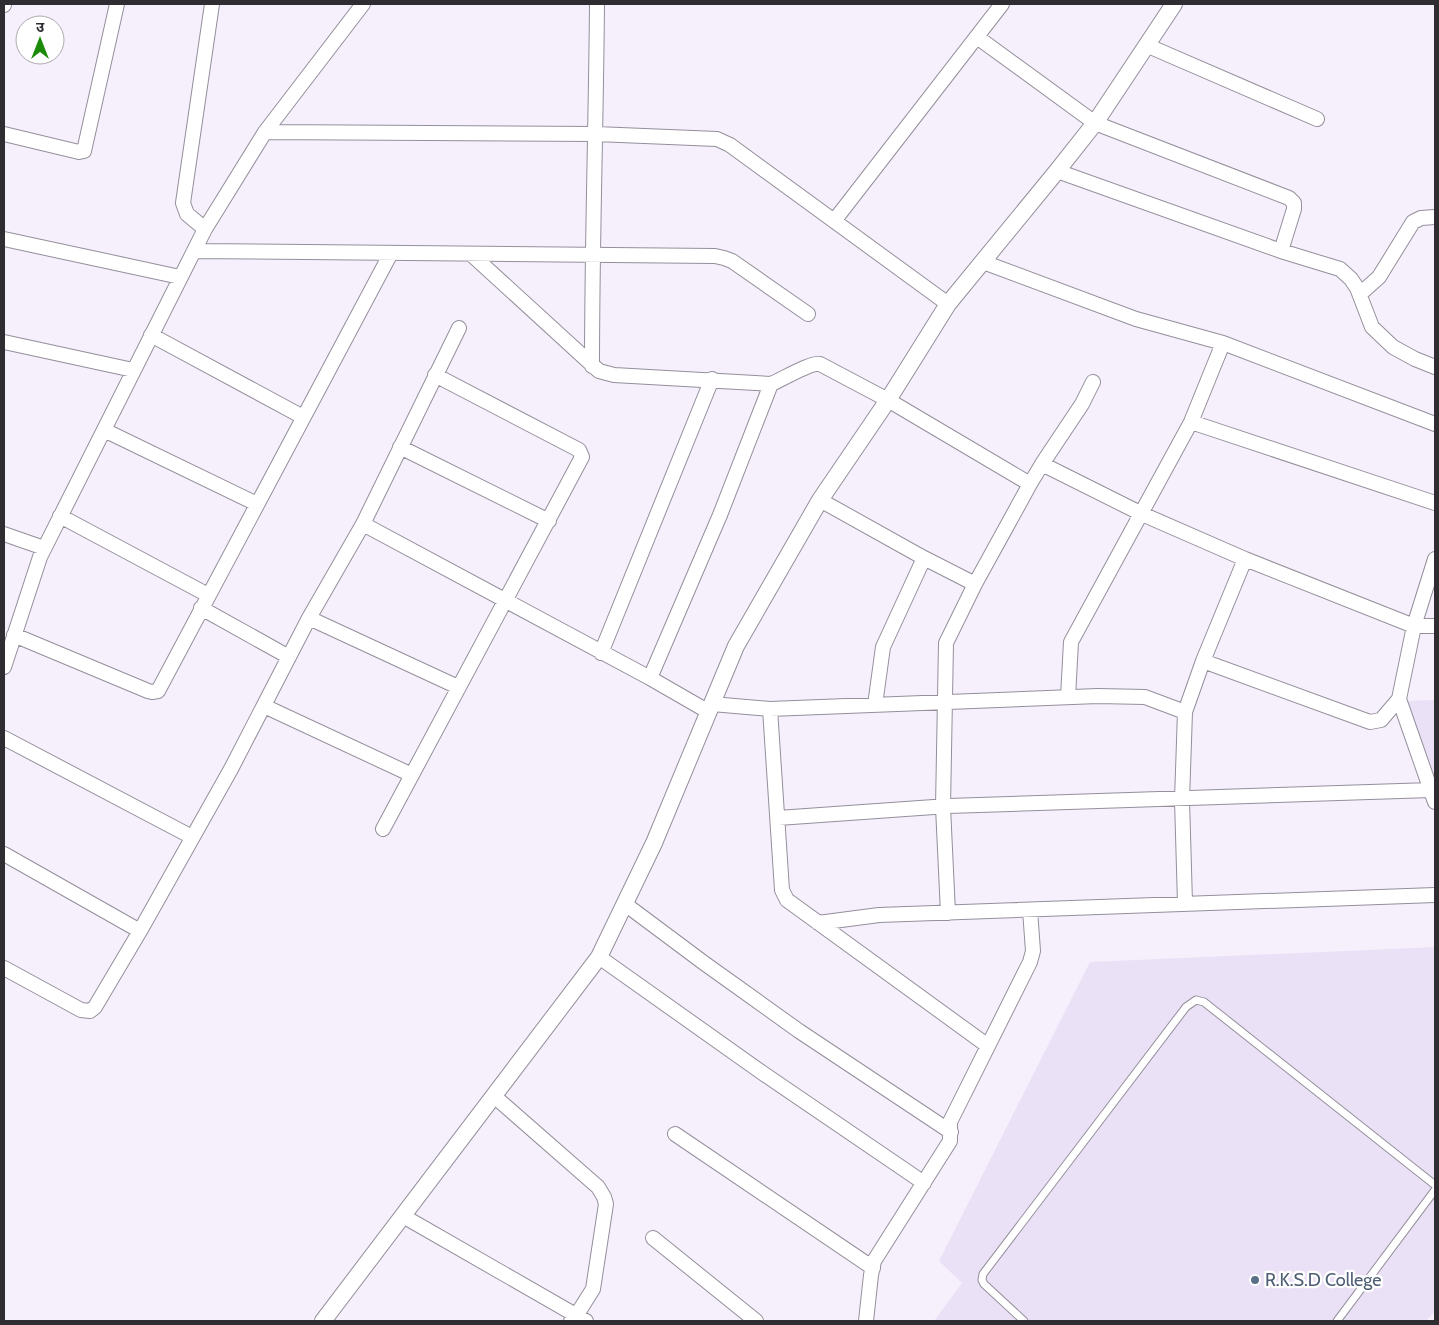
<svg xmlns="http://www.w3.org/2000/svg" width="1439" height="1325" font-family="Cabin,'Noto Sans Devanagari',sans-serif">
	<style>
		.built { fill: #ebe1f6 }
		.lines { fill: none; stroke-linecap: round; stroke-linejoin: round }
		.service-casing { stroke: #948f9b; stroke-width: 9 }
		.minor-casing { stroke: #948f9b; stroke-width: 16 }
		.tertiary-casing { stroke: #948f9b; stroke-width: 18 }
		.service { stroke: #fff; stroke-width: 7 }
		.minor { stroke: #fff; stroke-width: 14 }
		.tertiary { stroke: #fff; stroke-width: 16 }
		.service-dot { fill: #5c6f8a; stroke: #fff; stroke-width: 2 }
		.labels { text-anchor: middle; stroke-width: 4.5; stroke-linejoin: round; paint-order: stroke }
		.service-label { font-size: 18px; fill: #4e5e75; stroke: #fff; text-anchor: start }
	</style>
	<rect width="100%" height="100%" fill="#f6f0fd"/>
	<path class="built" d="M1435,700V783L1405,701Z
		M1435,947V1311L1426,1321H934L962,1283L939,1261L1090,962Z"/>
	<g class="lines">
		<defs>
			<path id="service" d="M1024,1321L984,1284L982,1280L983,1274L1186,1007L1196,1000L1204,1002L1435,1185
				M1337,1321L1435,1190"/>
			<path id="minor" d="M4,5V4
				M977,37L1095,123L1289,198L1294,203V209L1281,251
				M1146,45L1317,119
				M265,132L596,134L717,139L730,145L948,304
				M4,134L79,152L84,151L117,4
				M1057,171L1281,251L1340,269L1351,279L1357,288L1372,327L1393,347L1415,359L1435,367
				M834,221L1002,4
				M205,229L187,214L183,203L212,4
				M4,239L180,277
				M194,251L715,256L724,258L732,261L808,314
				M471,254L599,371L614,375L771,384C783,379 811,362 820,364L888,400L1030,484
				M983,262L1136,319L1223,343L1435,424
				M1360,294L1379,277L1413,222L1421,218L1435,217
				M151,335L303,417
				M4,342L133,370
				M592,366C592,245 596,125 597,4
				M1191,422L1435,503
				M104,430L257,504
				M400,447L549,521
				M1042,464L1142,514L1245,559L1414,626H1435
				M820,500L924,558L975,584
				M60,516L208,595
				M363,524L650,678L709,712
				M4,534L44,548
				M201,608L289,657
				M309,618L458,687
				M14,635L148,691L152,692L158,691L391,253
				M601,653L712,379
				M1203,661L1370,722L1381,720L1399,699L1414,626L1435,559
				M4,667L40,557L205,229L265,132L363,4
				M650,678L720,515L771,384
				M1068,697L1071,642L1191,422L1223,343
				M1399,699L1435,802
				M712,704L770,709L1098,696L1145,697L1185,712
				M875,705L883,647L924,558
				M264,706L412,775
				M770,709L782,890L787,900L988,1046
				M4,738L192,837
				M778,818L948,806L1431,790
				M383,829L582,457L579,450L435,375
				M4,854L140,931
				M1185,903L1182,800L1185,712L1203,661L1245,559
				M625,904L704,963L799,1031L951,1132
				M948,913L943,807L946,643L975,584L1030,484L1042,464L1082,404L1093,382
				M818,923L879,915L1435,895
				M599,957L764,1074L924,1183
				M4,968L81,1010L90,1011L95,1007L140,931L231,769L309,618L363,524L459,328
				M494,1096L598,1187L604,1197L606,1204L593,1289L576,1316L571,1321
				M675,1134L873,1268
				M403,1216L586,1321
				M653,1238L756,1321
				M866,1321L871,1275L874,1261L950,1141V1122L1030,962L1033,951L1030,910"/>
			<path id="tertiary" d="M323,1321L599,957L654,843L736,646L820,500L888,400L948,304L1057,171L1095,123L1174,4"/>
		</defs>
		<use href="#service" class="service-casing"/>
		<use href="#minor" class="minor-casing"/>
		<use href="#tertiary" class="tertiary-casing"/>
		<use href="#service" class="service"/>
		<use href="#minor" class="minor"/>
		<use href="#tertiary" class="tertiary"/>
	</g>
	<circle class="service-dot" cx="1255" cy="1280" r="5"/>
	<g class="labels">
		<g class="service-label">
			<text x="1265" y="1286">R.K.S.D College</text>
		</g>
	</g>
	<rect width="1439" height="1325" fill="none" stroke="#2f2d32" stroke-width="10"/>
	<g transform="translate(40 40)"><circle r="24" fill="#ffffff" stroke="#acabad"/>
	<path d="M0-4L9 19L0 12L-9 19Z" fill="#1d8b0a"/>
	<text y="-8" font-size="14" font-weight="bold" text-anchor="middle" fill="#2f2d32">उ</text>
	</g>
</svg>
